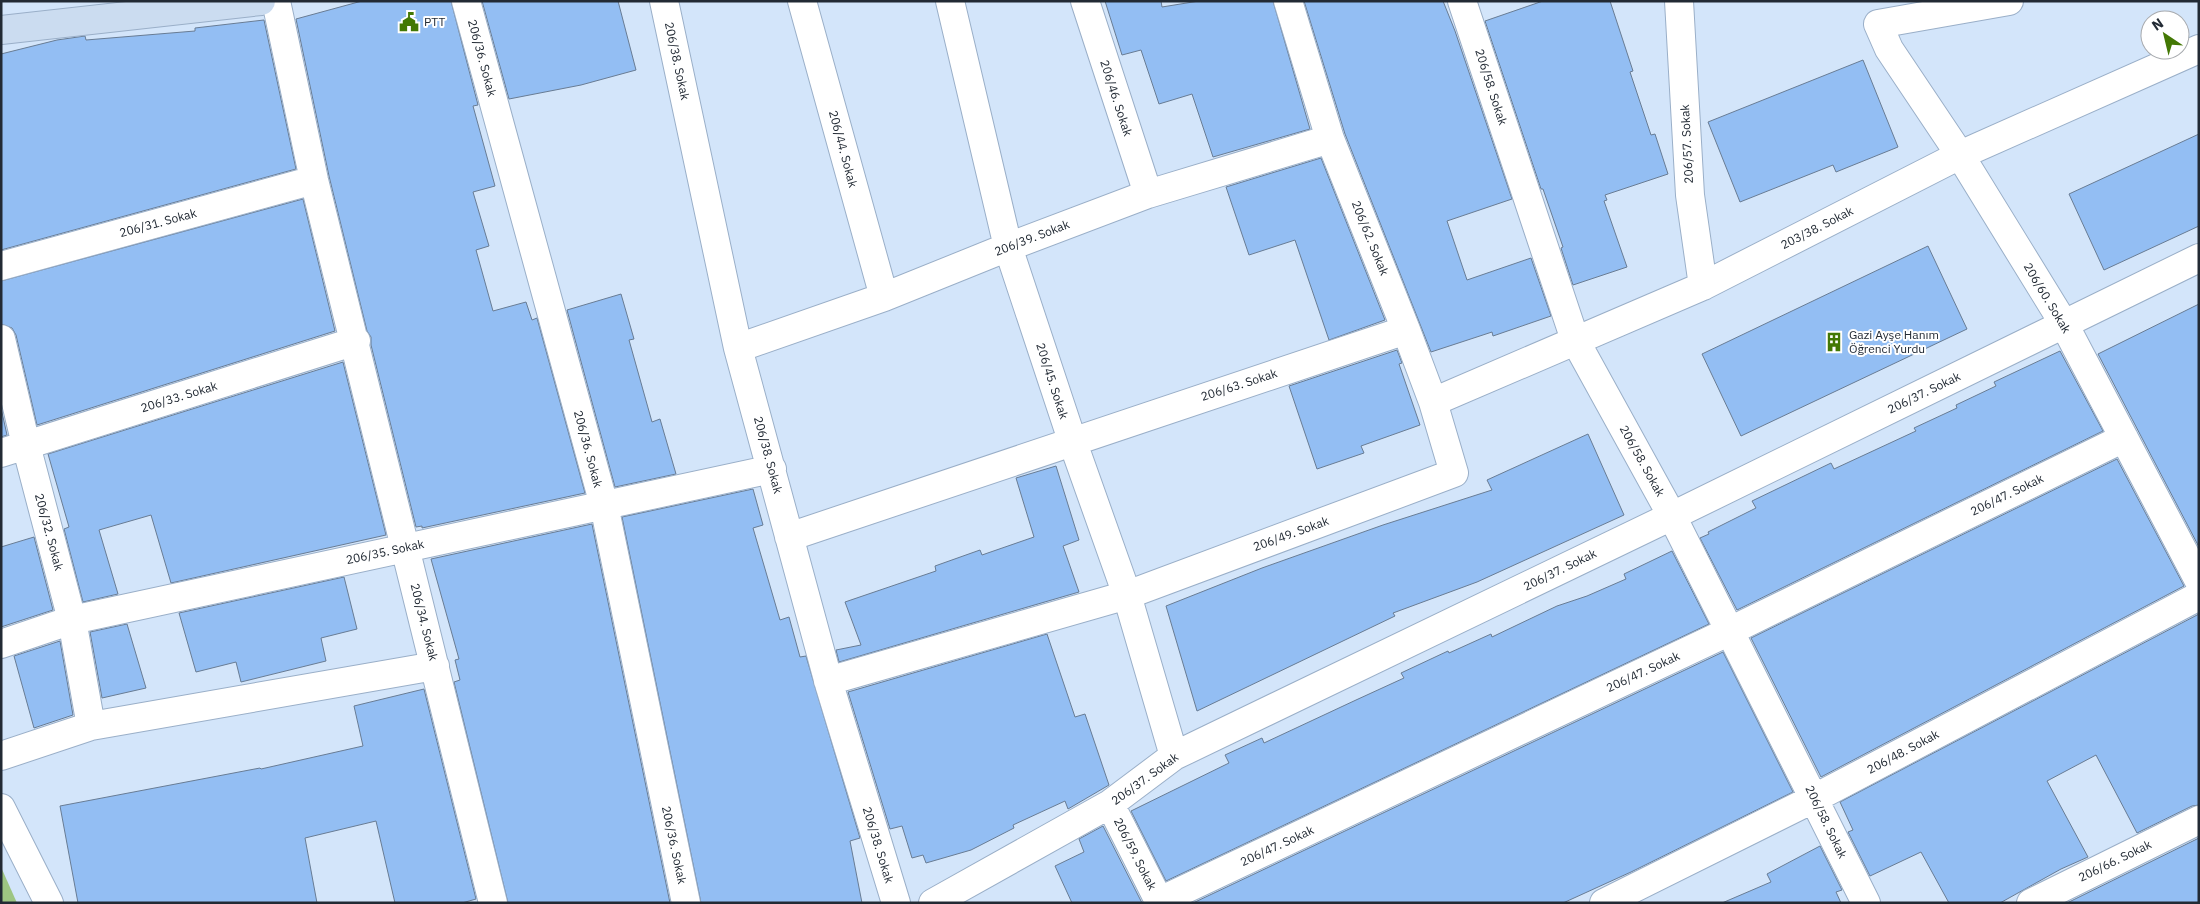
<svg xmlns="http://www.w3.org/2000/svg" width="2200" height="904" font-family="'IBM Plex Sans',sans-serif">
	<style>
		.green { fill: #9dc582 }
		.building { fill: #93bef3; stroke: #687c94 }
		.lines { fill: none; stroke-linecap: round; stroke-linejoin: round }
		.minor-casing { stroke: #9aafc8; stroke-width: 30 }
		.secondary-casing { stroke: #9aafc8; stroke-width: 30 }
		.minor { stroke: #fff; stroke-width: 28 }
		.secondary { stroke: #cbdcf0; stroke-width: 28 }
		.labels { text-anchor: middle; stroke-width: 4; stroke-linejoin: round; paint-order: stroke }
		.poi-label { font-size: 12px; fill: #222a34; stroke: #fff; text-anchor: start }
		.street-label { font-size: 12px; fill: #222a34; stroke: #fff }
	</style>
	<rect width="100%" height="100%" fill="#d3e5fa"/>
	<path class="green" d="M1,867L17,903H1Z"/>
	<path class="building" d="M362,1H451L478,105L473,106L495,186L473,192L489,246L476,250L493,311L526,302L532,320L537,318L585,493L422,528V526L416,527L371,345V337L367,331L329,176L296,19Z
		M482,1H618L636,70L581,85L509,99Z
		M1105,1H1161L1162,7L1199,1H1273L1310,129L1213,157L1192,94L1159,104L1141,50L1122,55Z
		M1304,1H1443L1455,31L1512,199L1447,221L1467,280L1531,258L1551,316L1493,336L1492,332L1431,352L1345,134Z
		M1543,1H1610L1633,71L1630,72L1651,135L1655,134L1668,174L1605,195L1607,200L1604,201L1627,267L1573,285L1561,248L1563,247L1543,189H1541L1485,21Z
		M264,20L296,169L1,250V54L57,40L85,36L86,40L195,31V28Z
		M1863,60L1898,147L1836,172L1833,165L1740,202L1708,122Z
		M2199,134V226L2104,270L2069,194Z
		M1321,158L1385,320L1329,340L1295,240L1249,255L1226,187Z
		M303,199L335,331L37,425L16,335L12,328L1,324V281Z
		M1928,246L1967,329L1741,436L1702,354Z
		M621,294L634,339L629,340L652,422L660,419L676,474L615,487L567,310Z
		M2199,304V547L2098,354Z
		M1397,350L1402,363L1399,364L1420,425L1361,446L1364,453L1317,469L1289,386Z
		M2060,351L2103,431L1737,610L1700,538L1709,534L1708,532L1756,508L1752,501L1831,463L1834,469L1916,431L1914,428L1957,408L1956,405L1996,386L1994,382Z
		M343,362L386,535L171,583L151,515L99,530L118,594L83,602L64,529L69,527L48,454Z
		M1,408L7,435L1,437Z
		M1588,434L1624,515L1477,582L1393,613L1395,616L1197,711L1166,606L1262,568L1383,525L1492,490L1487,480Z
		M2117,459L2184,586L1821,777L1751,638Z
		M1056,466L1079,540L1063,546L1079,592L839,662L836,650L861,645L845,602L936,571L935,566L980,550L982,555L1034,537L1016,478Z
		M753,489L763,525L753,528L780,620L789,617L800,657L806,656L860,838L850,841L862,903H701L622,517Z
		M592,524L670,903H508L454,682L460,680L455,660L459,659L431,559Z
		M34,537L53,610L1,627V547Z
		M1672,551L1709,624L1166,881L1131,811L1229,763L1225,755L1262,738L1264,743L1356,700L1404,678L1401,673L1448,651L1449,653L1491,634L1492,637L1557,606L1587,596L1626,579L1624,574Z
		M344,577L357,629L321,638L326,661L241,682L236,662L196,672L179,613Z
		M2199,614V805L2192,806L2137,833L2096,755L2047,781L2088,857L2061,869L2000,903H1949L1921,852L1870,876L1848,832L1853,830L1840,802Z
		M127,624L146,688L102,698L90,632Z
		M1047,634L1075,717L1085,714L1109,785L1068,809L1065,801L1013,825L1014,828L971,850L926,863L923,855L912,858L902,826L890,829L848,692Z
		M60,641L73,715L34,728L14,656Z
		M1723,652L1793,792L1631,872L1563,903H1193Z
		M424,689L476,899L462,903H395L376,821L305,838L317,903H78L60,806L260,768L261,769L363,746L354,706Z
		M1103,826L1142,903H1072L1055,866L1084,852L1079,839Z
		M2199,838V903H2067Z
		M1820,846L1842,890L1836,892L1841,903H1722L1771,882L1767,874Z"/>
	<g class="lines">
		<defs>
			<path id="minor" d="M276,1L314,180L493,903
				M466,1L604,505L686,903
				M664,1L738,348L830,687L896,903
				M802,1L884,297
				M950,1L1008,247L1072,440L1127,595L1174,756
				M1085,1L1148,194
				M1462,1L1575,340L1672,516L1866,903
				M1679,1L1690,195L1703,286
				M2009,1L1878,24L1889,49L1960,155L2064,324L2199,581
				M1,266L314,180
				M1,339L26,445L72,620L91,726
				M738,348L884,297L1008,247L1148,194L1330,139
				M1433,402L1703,286L1960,155L2199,49
				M1,453L356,341
				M789,537L1406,330
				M1,644L72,620L772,469
				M828,681L1127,595L1454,473L1433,402L1406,330L1330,139L1288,1
				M1,756L91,726L435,666
				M1110,804L1160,903
				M1,808L49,903
				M1160,901L1730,631L2124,438
				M933,903L1110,804L1174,756L1672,516L2199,258
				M1604,903L1815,798L2199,596
				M2031,903L2199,820"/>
			<path id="secondary" d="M1,30L261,1"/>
		</defs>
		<use href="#minor" class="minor-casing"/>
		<use href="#secondary" class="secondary-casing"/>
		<use href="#minor" class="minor"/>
		<use href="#secondary" class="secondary"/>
	</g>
	<defs>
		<symbol id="civic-bare" viewBox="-9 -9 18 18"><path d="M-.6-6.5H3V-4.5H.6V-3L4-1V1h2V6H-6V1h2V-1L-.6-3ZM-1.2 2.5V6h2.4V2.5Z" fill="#437804" stroke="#fff" stroke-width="2.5" paint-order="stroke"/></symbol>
		<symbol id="building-bare" viewBox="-9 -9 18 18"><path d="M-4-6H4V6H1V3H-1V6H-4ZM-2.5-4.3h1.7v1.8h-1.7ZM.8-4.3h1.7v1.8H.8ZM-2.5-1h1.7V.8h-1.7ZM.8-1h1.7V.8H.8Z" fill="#437804" stroke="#fff" stroke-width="2.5" paint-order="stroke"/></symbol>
	</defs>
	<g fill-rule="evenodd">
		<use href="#civic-bare" x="395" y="8" width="28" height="28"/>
		<use href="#building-bare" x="1820" y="328" width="28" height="28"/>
	</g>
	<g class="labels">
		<g class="poi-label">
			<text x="424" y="26">PTT</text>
			<text x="1849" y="339">Gazi Ayşe Hanım<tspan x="1849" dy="14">Öğrenci Yurdu</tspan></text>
		</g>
		<g class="street-label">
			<text transform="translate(482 58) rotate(75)" y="4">206/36. Sokak</text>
			<text transform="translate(677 61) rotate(78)" y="4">206/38. Sokak</text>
			<text transform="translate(1491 87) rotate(72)" y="4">206/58. Sokak</text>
			<text transform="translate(1116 98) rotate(72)" y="4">206/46. Sokak</text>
			<text transform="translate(1687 144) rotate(-93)" y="4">206/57. Sokak</text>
			<text transform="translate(843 149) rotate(75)" y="4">206/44. Sokak</text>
			<text transform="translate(158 223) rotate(-15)" y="4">206/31. Sokak</text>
			<text transform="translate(1817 228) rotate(-27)" y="4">203/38. Sokak</text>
			<text transform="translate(1032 238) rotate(-21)" y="4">206/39. Sokak</text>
			<text transform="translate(1370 238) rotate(68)" y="4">206/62. Sokak</text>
			<text transform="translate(2047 298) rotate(59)" y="4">206/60. Sokak</text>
			<text transform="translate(1052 381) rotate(72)" y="4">206/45. Sokak</text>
			<text transform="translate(1239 385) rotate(-18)" y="4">206/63. Sokak</text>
			<text transform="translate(1924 393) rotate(-26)" y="4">206/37. Sokak</text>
			<text transform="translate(179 397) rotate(-17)" y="4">206/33. Sokak</text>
			<text transform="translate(588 449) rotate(75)" y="4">206/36. Sokak</text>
			<text transform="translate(768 455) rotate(75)" y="4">206/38. Sokak</text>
			<text transform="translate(1642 461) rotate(61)" y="4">206/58. Sokak</text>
			<text transform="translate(2007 495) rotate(-26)" y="4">206/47. Sokak</text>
			<text transform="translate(49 532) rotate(75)" y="4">206/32. Sokak</text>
			<text transform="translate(1291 534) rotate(-20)" y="4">206/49. Sokak</text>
			<text transform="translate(385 552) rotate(-12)" y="4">206/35. Sokak</text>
			<text transform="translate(1560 570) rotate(-26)" y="4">206/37. Sokak</text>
			<text transform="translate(424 622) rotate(76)" y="4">206/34. Sokak</text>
			<text transform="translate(1643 672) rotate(-25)" y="4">206/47. Sokak</text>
			<text transform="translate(1903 752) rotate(-28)" y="4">206/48. Sokak</text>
			<text transform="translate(1145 779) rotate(-36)" y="4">206/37. Sokak</text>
			<text transform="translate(1826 822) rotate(64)" y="4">206/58. Sokak</text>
			<text transform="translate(674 845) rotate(78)" y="4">206/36. Sokak</text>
			<text transform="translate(878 845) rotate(73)" y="4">206/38. Sokak</text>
			<text transform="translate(1277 846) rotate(-25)" y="4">206/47. Sokak</text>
			<text transform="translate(1135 854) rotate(63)" y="4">206/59. Sokak</text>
			<text transform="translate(2115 861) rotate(-26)" y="4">206/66. Sokak</text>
		</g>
	</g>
	<rect width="2200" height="904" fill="none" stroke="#222a34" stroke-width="5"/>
	<g transform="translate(2165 35) rotate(325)"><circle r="24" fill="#ffffff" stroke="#a7aaae"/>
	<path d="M0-4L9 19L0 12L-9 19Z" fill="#437804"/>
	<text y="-8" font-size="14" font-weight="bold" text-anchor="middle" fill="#222a34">N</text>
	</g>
</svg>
